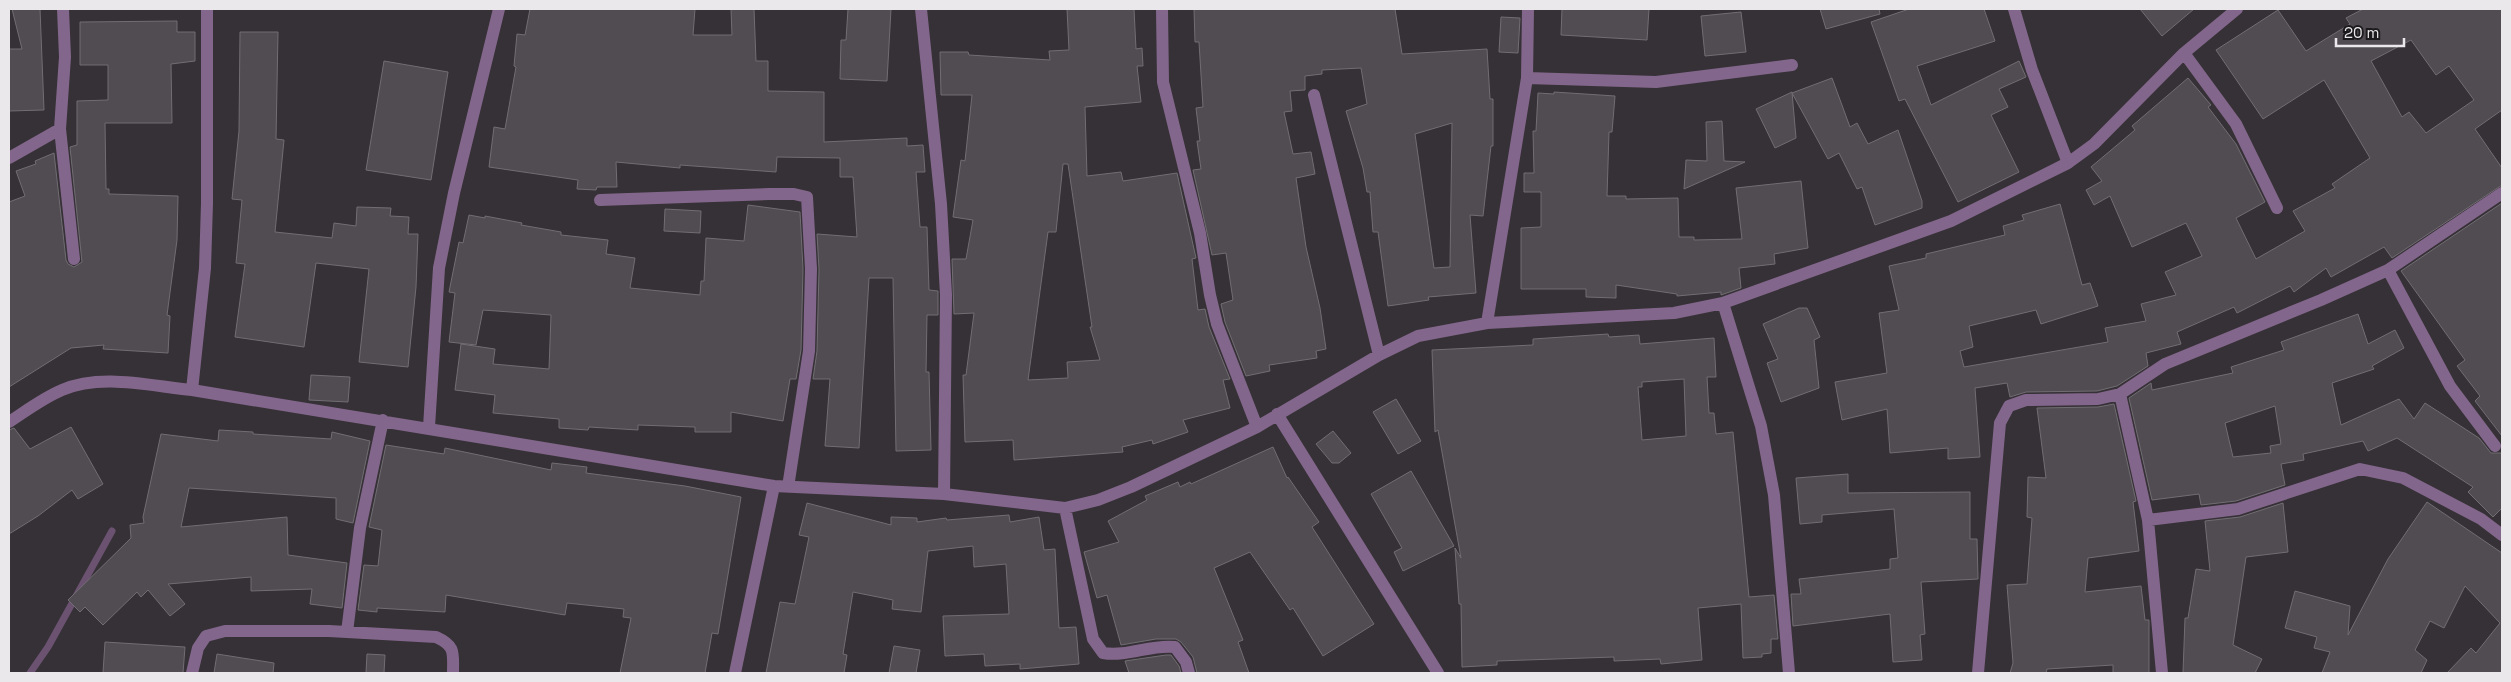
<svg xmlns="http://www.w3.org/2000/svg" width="2511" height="682" font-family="'Space Grotesk',sans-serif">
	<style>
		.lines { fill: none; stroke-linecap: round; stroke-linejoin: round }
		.stream { stroke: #6b5271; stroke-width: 7 }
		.building { fill: #514c52; stroke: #716d73; fill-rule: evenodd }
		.minor { stroke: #83668b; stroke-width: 12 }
	</style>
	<rect width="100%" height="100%" fill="#353136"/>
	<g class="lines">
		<path class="stream" d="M30,673L48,647L112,531"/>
	</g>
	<path class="building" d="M12,9H40L44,110L9,111V49H22Z
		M530,9H695L693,35H732L731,9H754L756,61H768V91L824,92V142L907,138V146L923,145L925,172H916L920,227H927L929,290L938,291V315H927L926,372H929L931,450L896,451L893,278H869L859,448L825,446L830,379H813L817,351L819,269L817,234L857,237L853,177H840V158L777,157L776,172L680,165V168L616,162L617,187H597L596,190L577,189L578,180L489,167L494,127L505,129L516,67L514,66L517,34L525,35Z
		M848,9H891L887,81L840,79L841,40H846Z
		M1067,9H1134L1136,49L1142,48L1143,66H1137L1141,102L1085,107L1087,176L1121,172L1123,181L1177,173L1196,258L1192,259L1198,310L1205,309L1209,327L1230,379L1223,380L1230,408L1183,420L1188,432L1153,444L1152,440L1122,447L1123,452L1014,460L1013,440L965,442L963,375H966L974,313L954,314L952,259H966L973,220L953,217L961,160L965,161L972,95H941L940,52H968L969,55L1050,60L1049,51L1069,50ZM1063,164H1068L1092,327H1090L1100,360L1067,362L1068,378L1028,380L1048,232H1056Z
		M1194,9H1395L1402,54L1487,49L1490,99H1493V146H1491L1483,216L1470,215L1476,293L1428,297L1429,300L1388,306L1378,232H1373L1370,192H1367L1363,168L1346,111L1367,104L1361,68L1322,70V74L1305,76V90L1290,91L1292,111L1284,112L1293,154L1311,152L1315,174L1296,178L1306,247L1320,308L1326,349L1316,351L1317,358L1269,365L1270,371L1246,376L1225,322L1221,304L1233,300L1226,253L1212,255L1193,170L1201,169L1197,141H1200L1196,108L1203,107L1199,42H1195ZM1452,123L1450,267L1434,268L1415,134Z
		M1562,9H1649L1647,40L1561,35Z
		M1820,9H1879L1880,14L1826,29Z
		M1909,9H1984L1995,41L1917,66L1931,105L2019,61L2026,77L1999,89L2008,107L1991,115L2019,172L1958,202L1905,99L1899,101L1871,22Z
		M2140,9H2194L2162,36Z
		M2363,9H2502V110L2475,129L2502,168V185L2392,258L2384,247L2331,277L2326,268L2294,292L2290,286L2237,313L2234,307L2177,332L2181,344L2146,353L2148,366L2117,386L2097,391L2026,392L2010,397L2007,383L1975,388L1980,457L1948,459V448L1890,453L1887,409L1842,420L1835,382L1887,373L1879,313L1899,310L1889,266L1926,258V254L2005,235L2003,226L2024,220L2022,215L2060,204L2082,285L2090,283L2098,306L2041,324L2036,310L1969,326L1973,347L1960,351L1964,367L2108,342L2105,328L2146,321L2141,304L2176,295L2165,272L2202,256L2186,223L2132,247L2110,196L2094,205L2086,190L2102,181L2091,167L2135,130L2132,126L2188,78L2211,105L2208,107L2236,144L2265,202L2236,218L2256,259L2305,231L2293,211L2335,188L2332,184L2370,158L2324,80L2263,119L2216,50L2278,10L2306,51L2350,24L2346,18ZM2411,40L2436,75L2449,66L2474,100L2426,133L2409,112L2402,117L2371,61Z
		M1741,12L1746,52L1705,56L1701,16Z
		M1501,17L1520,18L1518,53L1499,52Z
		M177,21V32H195V61L171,64L172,123H105L106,189H109V194L178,196L177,240L167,315L170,316L168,353L103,349L104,345L71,348L9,387V202L25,196L16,171L36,164L35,161L54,153L66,260L68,264L74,267L82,262L70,147L77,145V101L108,100V65H80V22Z
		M240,32H278L276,139L284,140L275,232L332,238L334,223L356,226L357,207L391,208L390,216L409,217L408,234H418L416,287L408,367L359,362L369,269L316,263L304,347L235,337L245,264L236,263L242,200L232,199L239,131Z
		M384,61L448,72L431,180L366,170Z
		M1832,78L1850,127L1857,123L1868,144L1898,130L1922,201V208L1875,225L1862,187L1857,189L1839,153L1828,159L1792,93Z
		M1554,92L1615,96L1612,132H1609L1607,196H1626V199L1678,198L1679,237H1694V240L1742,239L1736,188L1801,181L1808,248L1774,254L1775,264L1739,268L1741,288L1721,295V292L1677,296V294L1616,285V298L1586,297V289H1521V228L1541,227V192H1524V173H1534L1533,131H1536L1538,93L1554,94Z
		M1792,92L1796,138L1775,148L1756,109Z
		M1722,121L1724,161L1745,162L1684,189L1686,160L1707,161L1706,122Z
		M2502,203V436L2475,401L2480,396L2457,366L2465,360L2401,271Z
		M748,205L800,212L803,269L801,350L796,379H790L783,421L731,412V432H695V427L638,425V430L589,427L588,430L559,428V419L493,413L495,395L455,390L461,344L495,349L493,364L549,369L551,315L483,310L476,345L449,342L455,293L449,292L459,242L463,243L469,215L485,218V216L522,223L521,225L561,232V235L608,240L606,254L635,258L630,288L700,295L701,281H704L706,238L744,241Z
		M665,209L701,211L700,233L664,231Z
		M1799,308H1807L1820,337L1814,340L1819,388L1781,402L1767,363L1778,359L1763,324Z
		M2358,314L2368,344L2395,330L2404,348L2372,366L2374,369L2332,383L2341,425L2399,399L2414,419L2425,403L2479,438L2491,453H2502V508L2493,517L2468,492L2473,487L2397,438L2368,451L2363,441L2303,454L2304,460L2281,464L2285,485L2236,501L2201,505L2199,494L2152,500L2129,398L2151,383L2152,390L2233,373L2231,367L2284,350L2281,342ZM2275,406L2281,444L2270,446L2271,453L2233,457L2225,423Z
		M1608,334L1609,337L1639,335L1640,344L1714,338L1716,377H1707L1709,413H1714L1716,434L1733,432L1749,597L1774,595L1778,639H1771V653L1762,654V657L1743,658L1741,604L1698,608L1702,660L1661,664L1660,659L1614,661V657L1497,661V665L1462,667L1461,604H1459L1455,548L1461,558L1438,430L1435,432L1432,350L1533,345V339ZM1684,379L1686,436L1642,440L1638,387H1642V382Z
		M311,375L350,377L348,402L309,400Z
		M1396,399L1421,441L1398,454L1373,412Z
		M2114,404L2136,501L2133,502L2139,551L2088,558L2085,592L2141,586L2145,620H2149V673H2113V665L2047,669L2046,673H2010L2013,663L2007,585L2027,584L2032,518L2027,517L2028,477L2046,478L2037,408L2098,407Z
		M71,427L103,484L78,499L72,490L38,516L9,534V430L14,428L30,449Z
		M219,430L253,432V434L331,439L332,432L370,441L353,523L336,519V498L189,488L181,527L287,517L288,555L347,563L342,608L310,604L312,589L251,591V577L168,584L185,604L170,616L148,590L141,597L137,592L103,625L85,607L80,612L68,600L131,538L130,525L144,523L143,517L161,434L218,441Z
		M1333,431L1351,453L1339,463H1332L1316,444Z
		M386,445L444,454L445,448L551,470L552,463L587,467L586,473L685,486L741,497L718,634L712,633L705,673H620L631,618L623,617L624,609L567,603L565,615L446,595L445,612L377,608V612L358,610L364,565L378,566L382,530L369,527Z
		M1273,447L1287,478L1288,477L1319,522L1312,527L1374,624L1323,656L1293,608L1290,610L1250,552L1214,568L1243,640L1238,642L1249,673H1197L1193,657L1181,642L1176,639H1156L1121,645L1107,595L1097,598L1084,552L1119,542L1108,521L1147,500L1145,496L1178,482L1180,487L1190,482L1191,484Z
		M1411,471L1454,546L1403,571L1394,552L1402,548L1371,494Z
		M1848,474V493L1970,492V539H1977L1978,579L1921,582L1925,634L1920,635L1922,660L1893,662L1890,614L1793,626L1791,594H1801L1799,579L1890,569V559L1898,558L1894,509L1822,515V522L1800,524L1796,478Z
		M2427,502L2502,553V673H2447L2471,648L2476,653L2500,623L2465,586L2444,628L2430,621L2415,650L2427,660L2421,673H2322L2330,652L2314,648L2317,637L2285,628L2295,591L2350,606L2348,635L2388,559Z
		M807,503L891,525V517L917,518V522L946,518L947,520L1009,515L1010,522L1039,517L1044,550L1055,549L1059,628L1076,627L1079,664L1020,669V664L985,666L984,654L945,656L943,616L1009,614L1006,564L974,567L973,546L928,551L921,612L892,609L893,600L853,592L843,654L847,655L844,673H766L780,602L795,604L809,537L799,535Z
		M2283,503L2288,552L2246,557L2233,645L2262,659L2255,673H2183L2185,618H2188L2196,569L2210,571L2205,521L2240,517Z
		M105,642L185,647L183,673H103Z
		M894,646L920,650L916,673H889Z
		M217,654L274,663L273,673H214Z
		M367,654L385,655L384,673H366Z
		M1166,655H1171L1179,666L1181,673H1129L1125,661Z"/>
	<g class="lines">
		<path class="minor" d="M63,9L65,57L60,129L74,259
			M921,9L941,204L946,295L944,494
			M1162,9L1163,82L1200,233L1210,295L1217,324L1257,427
			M2014,9L2032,70L2068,163
			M2184,53L2236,124L2277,208
			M1527,78L1656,82L1792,65
			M1314,95L1379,355
			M9,158L60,129
			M600,200L769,194H794L807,197L811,269L809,351L788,487
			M2388,270L2450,386L2495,446
			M1723,303L1761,426L1774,495L1789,673
			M1487,323L1527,78L1528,9
			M192,390L205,268L207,203V9
			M2120,394L2148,520L2162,673
			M1277,414L1438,673
			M9,422C26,411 43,398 62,390C101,373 150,386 192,390L774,486L944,494L1065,508L1098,500L1131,487L1257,427L1379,355L1418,336L1487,323L1674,313L1723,303L1951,221L2068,163L2094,144L2184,53L2237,9
			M429,427L439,268L454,193L499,9
			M1065,508L1093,639L1103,653C1128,657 1151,644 1175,647L1186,662L1189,673
			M2148,520L2238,509L2360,469L2403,478L2481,519L2502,535
			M347,632L360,528L383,420
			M192,673L198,648L206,636L225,631H329L436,637C456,646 453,653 453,673
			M735,673L774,486
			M1978,673L2000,423L2009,406L2026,400L2098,399L2120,394L2165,364L2321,300L2388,270L2502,193"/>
	</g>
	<rect width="2511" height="682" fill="none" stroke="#eae8eb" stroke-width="20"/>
	<path d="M2336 38v8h68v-8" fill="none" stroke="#eae8eb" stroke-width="2.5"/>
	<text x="2344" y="38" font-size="15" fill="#eae8eb" stroke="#1c1a1c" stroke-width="4" paint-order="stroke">20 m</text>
</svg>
